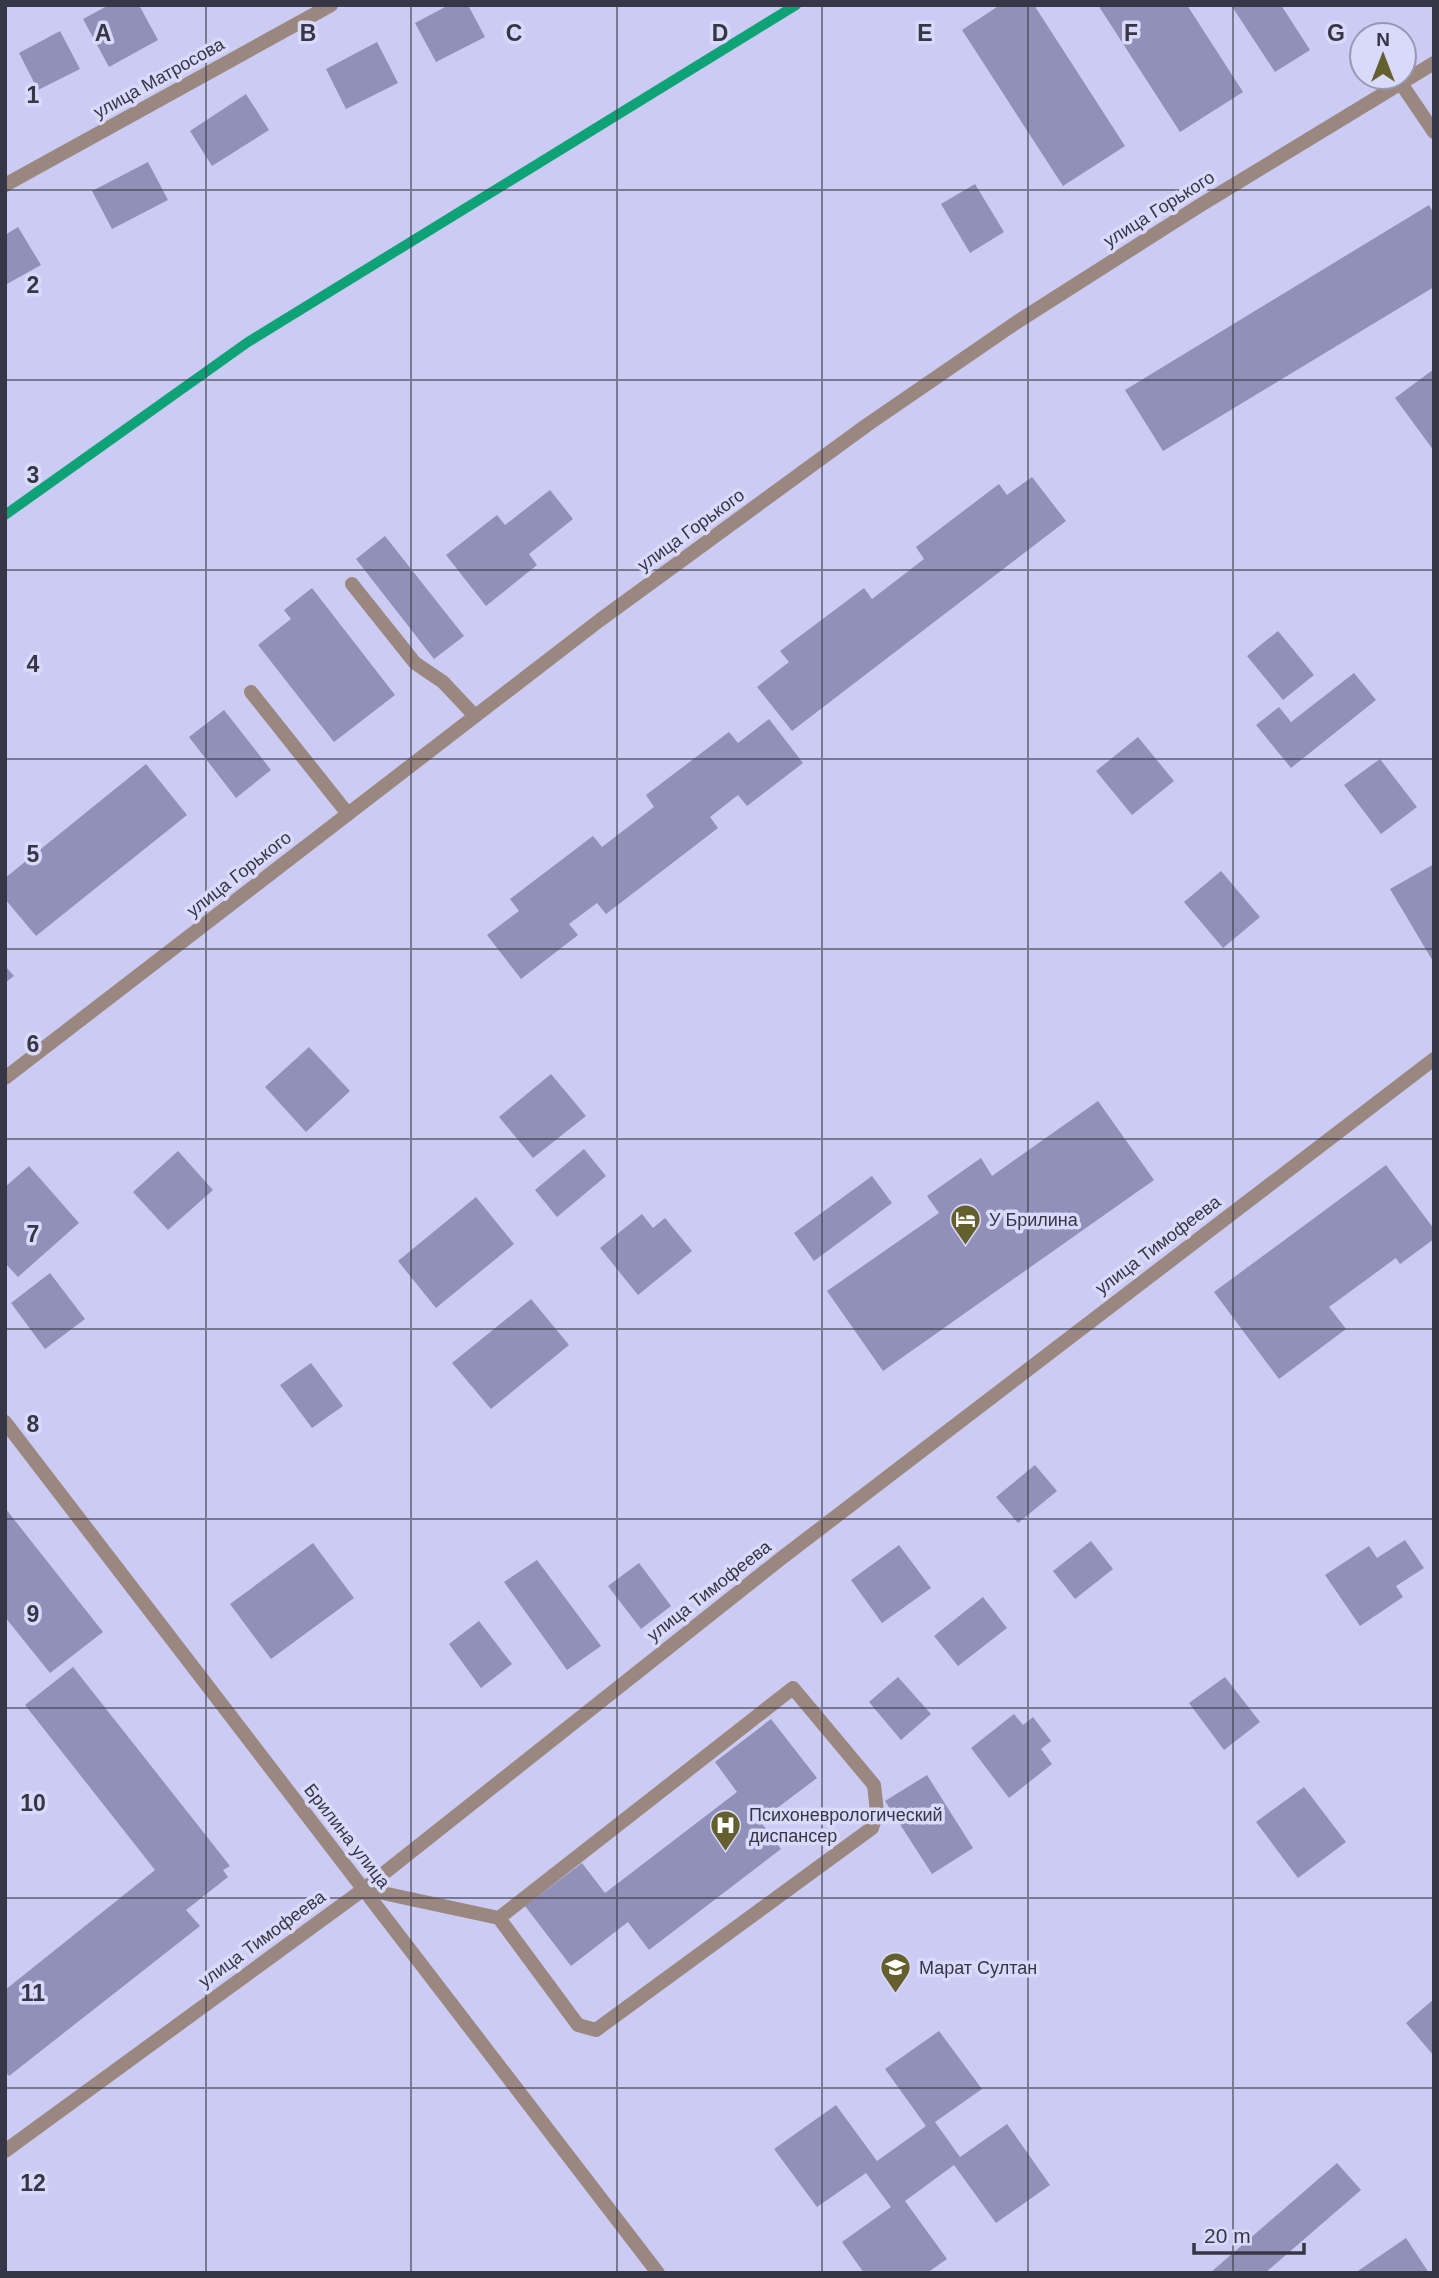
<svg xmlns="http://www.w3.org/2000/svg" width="1439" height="2278" font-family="Arial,sans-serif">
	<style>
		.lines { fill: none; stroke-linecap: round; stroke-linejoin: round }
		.stream { stroke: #0fa277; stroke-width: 10 }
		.building { fill: #9190b8 }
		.lane { stroke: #9a877f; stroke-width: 14 }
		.street { stroke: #9a877f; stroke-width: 14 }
		.grid { fill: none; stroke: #363646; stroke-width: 2; stroke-opacity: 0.55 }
		.labels { text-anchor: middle; stroke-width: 7; stroke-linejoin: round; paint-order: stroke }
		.street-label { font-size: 18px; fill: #363646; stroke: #d9d9fb }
		.poi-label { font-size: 18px; fill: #363646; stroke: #d9d9fb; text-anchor: start }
		.grid-label { font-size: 23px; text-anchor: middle; font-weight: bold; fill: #363646; stroke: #d9d9fb; stroke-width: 7; stroke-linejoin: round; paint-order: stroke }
	</style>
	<rect width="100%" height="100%" fill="#cbcbf4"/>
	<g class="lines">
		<path class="stream" d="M5,515L248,342L796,5"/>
	</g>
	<path class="building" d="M109,5H139L158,40L109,67L83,19Z
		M449,5H468L485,37L436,62L415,23Z
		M1000,5H1034L1125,146L1063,186L962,30Z
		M1098,5H1187L1243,92L1180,132Z
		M1231,5H1281L1310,50L1275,72Z
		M60,31L80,69L38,90L19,53Z
		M377,42L398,83L346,109L326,69Z
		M246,94L269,130L212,166L190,131Z
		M148,162L168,200L112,229L92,191Z
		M975,184L1004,232L970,253L941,204Z
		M1429,205L1434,214V287L1163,451L1125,390Z
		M18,227L41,265L5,285V235Z
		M1434,369V451L1395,398Z
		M1032,477L1066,521L792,731L757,687L789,662L780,651L864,588L872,599L924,559L916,547L999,484L1007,495Z
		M550,490L573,519L529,554L537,565L486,606L446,555L497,515L505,525Z
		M385,536L464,636L434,659L356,559Z
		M312,588L395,695L334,742L258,645L291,619L284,610Z
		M1278,631L1314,675L1283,700L1247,656Z
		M1354,673L1376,700L1291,768L1256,725L1279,707L1291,722Z
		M224,710L271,770L236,798L189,737Z
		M769,719L803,763L747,806L738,795L710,817L718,828L606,914L597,903L569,924L578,935L521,979L487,935L519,911L510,899L593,836L602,847L654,807L646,795L729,732L738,743Z
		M1138,737L1174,781L1132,815L1096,771Z
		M1380,759L1417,807L1381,834L1344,785Z
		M146,764L187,815L36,936L5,899V878Z
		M1434,864V963L1390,889Z
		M1221,871L1260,917L1223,948L1184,902Z
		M5,966L14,976L5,983Z
		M309,1047L350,1091L306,1132L265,1087Z
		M551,1074L586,1116L533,1158L499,1117Z
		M1098,1101L1154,1180L883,1371L827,1291L939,1213L927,1196L981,1158L992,1176Z
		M584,1149L606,1176L557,1217L535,1190Z
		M178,1151L213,1190L168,1230L133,1192Z
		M1386,1165L1434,1229V1239L1400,1264L1396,1258L1329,1307L1346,1329L1279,1379L1214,1292Z
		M29,1166L79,1223L18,1277L5,1263V1187Z
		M872,1176L892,1203L814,1261L794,1233Z
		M476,1197L514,1244L436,1308L398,1261Z
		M642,1214L653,1228L665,1218L692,1251L638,1295L600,1248Z
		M50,1273L85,1319L45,1349L11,1303Z
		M531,1299L569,1345L491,1409L452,1363Z
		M311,1363L343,1406L312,1428L280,1385Z
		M1035,1465L1057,1491L1018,1523L996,1497Z
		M5,1508L103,1632L50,1673L5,1617Z
		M1405,1540L1424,1568L1396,1586L1403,1597L1360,1626L1325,1575L1369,1546L1377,1558Z
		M1091,1541L1113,1569L1075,1599L1053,1571Z
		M313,1543L354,1598L271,1659L230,1604Z
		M899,1545L931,1588L882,1623L851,1580Z
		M537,1560L601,1646L567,1670L504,1582Z
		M639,1563L671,1606L641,1629L608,1586Z
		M983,1597L1007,1628L958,1666L934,1636Z
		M479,1621L512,1664L481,1688L449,1644Z
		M73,1667L230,1866L223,1870L228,1877L186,1910L200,1926L9,2076L5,2071V1990L155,1870L25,1705Z
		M898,1677L931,1714L901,1740L869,1702Z
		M1225,1677L1260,1722L1224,1750L1189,1703Z
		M1014,1714L1023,1725L1033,1717L1051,1741L1041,1749L1052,1764L1009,1798L971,1748Z
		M771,1719L817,1778L760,1821L781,1849L649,1950L628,1922L571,1966L525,1906L582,1863L605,1893L737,1792L715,1762Z
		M927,1775L973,1848L932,1874L885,1801Z
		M1304,1787L1346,1842L1298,1878L1256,1822Z
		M1434,1999V2056L1406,2023Z
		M939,2031L982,2089L935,2122L960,2157L1007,2124L1050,2185L996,2223L954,2165L905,2201L947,2259L927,2273H864L842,2242L891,2207L866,2173L817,2207L774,2149L836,2105L877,2161L926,2126L885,2069Z
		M1337,2163L1361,2190L1265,2273H1210Z
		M1406,2238L1429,2273H1355Z"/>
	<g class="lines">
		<path class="lane" d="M352,584L415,663L443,682L475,716
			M251,692L348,814
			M364,1889L499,1918L578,2025L596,2030L872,1828L877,1812L874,1785L793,1688L499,1918"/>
		<path class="street" d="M1400,82L1434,132
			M5,185L331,5
			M5,1078L600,620L867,425L1017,322L1199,206L1434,63
			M5,1422L658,2273
			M5,2151L364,1889L783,1557L1434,1059"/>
	</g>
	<path class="grid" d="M206,5V2273M411,5V2273M617,5V2273M822,5V2273M1028,5V2273M1233,5V2273M5,190H1434M5,380H1434M5,570H1434M5,759H1434M5,949H1434M5,1139H1434M5,1329H1434M5,1519H1434M5,1708H1434M5,1898H1434M5,2088H1434"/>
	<defs>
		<symbol id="hotel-pin" viewBox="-11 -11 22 30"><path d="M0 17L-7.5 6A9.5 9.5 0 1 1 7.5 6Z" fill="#63602d" stroke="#d9d9fb"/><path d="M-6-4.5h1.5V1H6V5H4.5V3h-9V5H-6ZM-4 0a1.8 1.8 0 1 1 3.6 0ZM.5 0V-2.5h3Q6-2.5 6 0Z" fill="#fff"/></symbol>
		<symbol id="hospital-pin" viewBox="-11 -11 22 30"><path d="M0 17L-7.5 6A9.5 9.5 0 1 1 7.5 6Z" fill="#63602d" stroke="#d9d9fb"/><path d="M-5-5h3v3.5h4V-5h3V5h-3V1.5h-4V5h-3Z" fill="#fff"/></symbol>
		<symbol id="school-pin" viewBox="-11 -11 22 30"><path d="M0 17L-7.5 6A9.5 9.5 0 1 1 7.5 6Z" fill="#63602d" stroke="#d9d9fb"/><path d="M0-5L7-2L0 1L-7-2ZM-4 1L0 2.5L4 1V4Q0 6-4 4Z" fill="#fff"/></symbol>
	</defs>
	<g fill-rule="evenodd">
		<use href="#hotel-pin" x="948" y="1202" width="35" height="47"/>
		<use href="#hospital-pin" x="708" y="1808" width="35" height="47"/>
		<use href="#school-pin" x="878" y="1950" width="35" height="47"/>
	</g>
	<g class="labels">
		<g class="street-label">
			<text transform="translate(159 78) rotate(-29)" y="6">улица Матросова</text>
			<text transform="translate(1159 209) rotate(-32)" y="6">улица Горького</text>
			<text transform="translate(691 530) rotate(-36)" y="6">улица Горького</text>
			<text transform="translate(239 874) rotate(-38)" y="6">улица Горького</text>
			<text transform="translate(1158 1245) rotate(-37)" y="6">улица Тимофеева</text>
			<text transform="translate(709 1591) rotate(-38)" y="6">улица Тимофеева</text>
			<text transform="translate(347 1836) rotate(52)" y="6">Брилина улица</text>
			<text transform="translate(262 1939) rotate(-36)" y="6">улица Тимофеева</text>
		</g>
		<g class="poi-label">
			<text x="989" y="1226">У Брилина</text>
			<text x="749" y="1821">Психоневрологический<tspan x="749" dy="21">диспансер</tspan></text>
			<text x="919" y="1974">Марат Султан</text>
		</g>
	</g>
	<g class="grid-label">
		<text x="103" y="41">A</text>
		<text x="308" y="41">B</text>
		<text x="514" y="41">C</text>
		<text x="720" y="41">D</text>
		<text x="925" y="41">E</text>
		<text x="1131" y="41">F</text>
		<text x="1336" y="41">G</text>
		<text x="33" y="103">1</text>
		<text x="33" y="293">2</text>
		<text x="33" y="483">3</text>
		<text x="33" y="672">4</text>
		<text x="33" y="862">5</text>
		<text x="33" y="1052">6</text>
		<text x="33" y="1242">7</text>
		<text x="33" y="1432">8</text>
		<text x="33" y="1622">9</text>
		<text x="33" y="1811">10</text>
		<text x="33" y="2001">11</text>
		<text x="33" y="2191">12</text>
	</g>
	<rect width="1439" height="2278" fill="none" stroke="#363646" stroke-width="14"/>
	<g transform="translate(1383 56)"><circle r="33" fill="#d9d9fb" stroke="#9898b3" stroke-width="2"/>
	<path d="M0-5L12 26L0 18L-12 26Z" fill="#63602d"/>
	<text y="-10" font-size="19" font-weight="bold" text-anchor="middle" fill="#363646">N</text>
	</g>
	<path d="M1194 2243v10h110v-10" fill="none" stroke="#363646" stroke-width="3.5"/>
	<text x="1204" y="2243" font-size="21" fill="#363646" stroke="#d9d9fb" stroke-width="5" paint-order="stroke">20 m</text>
</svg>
